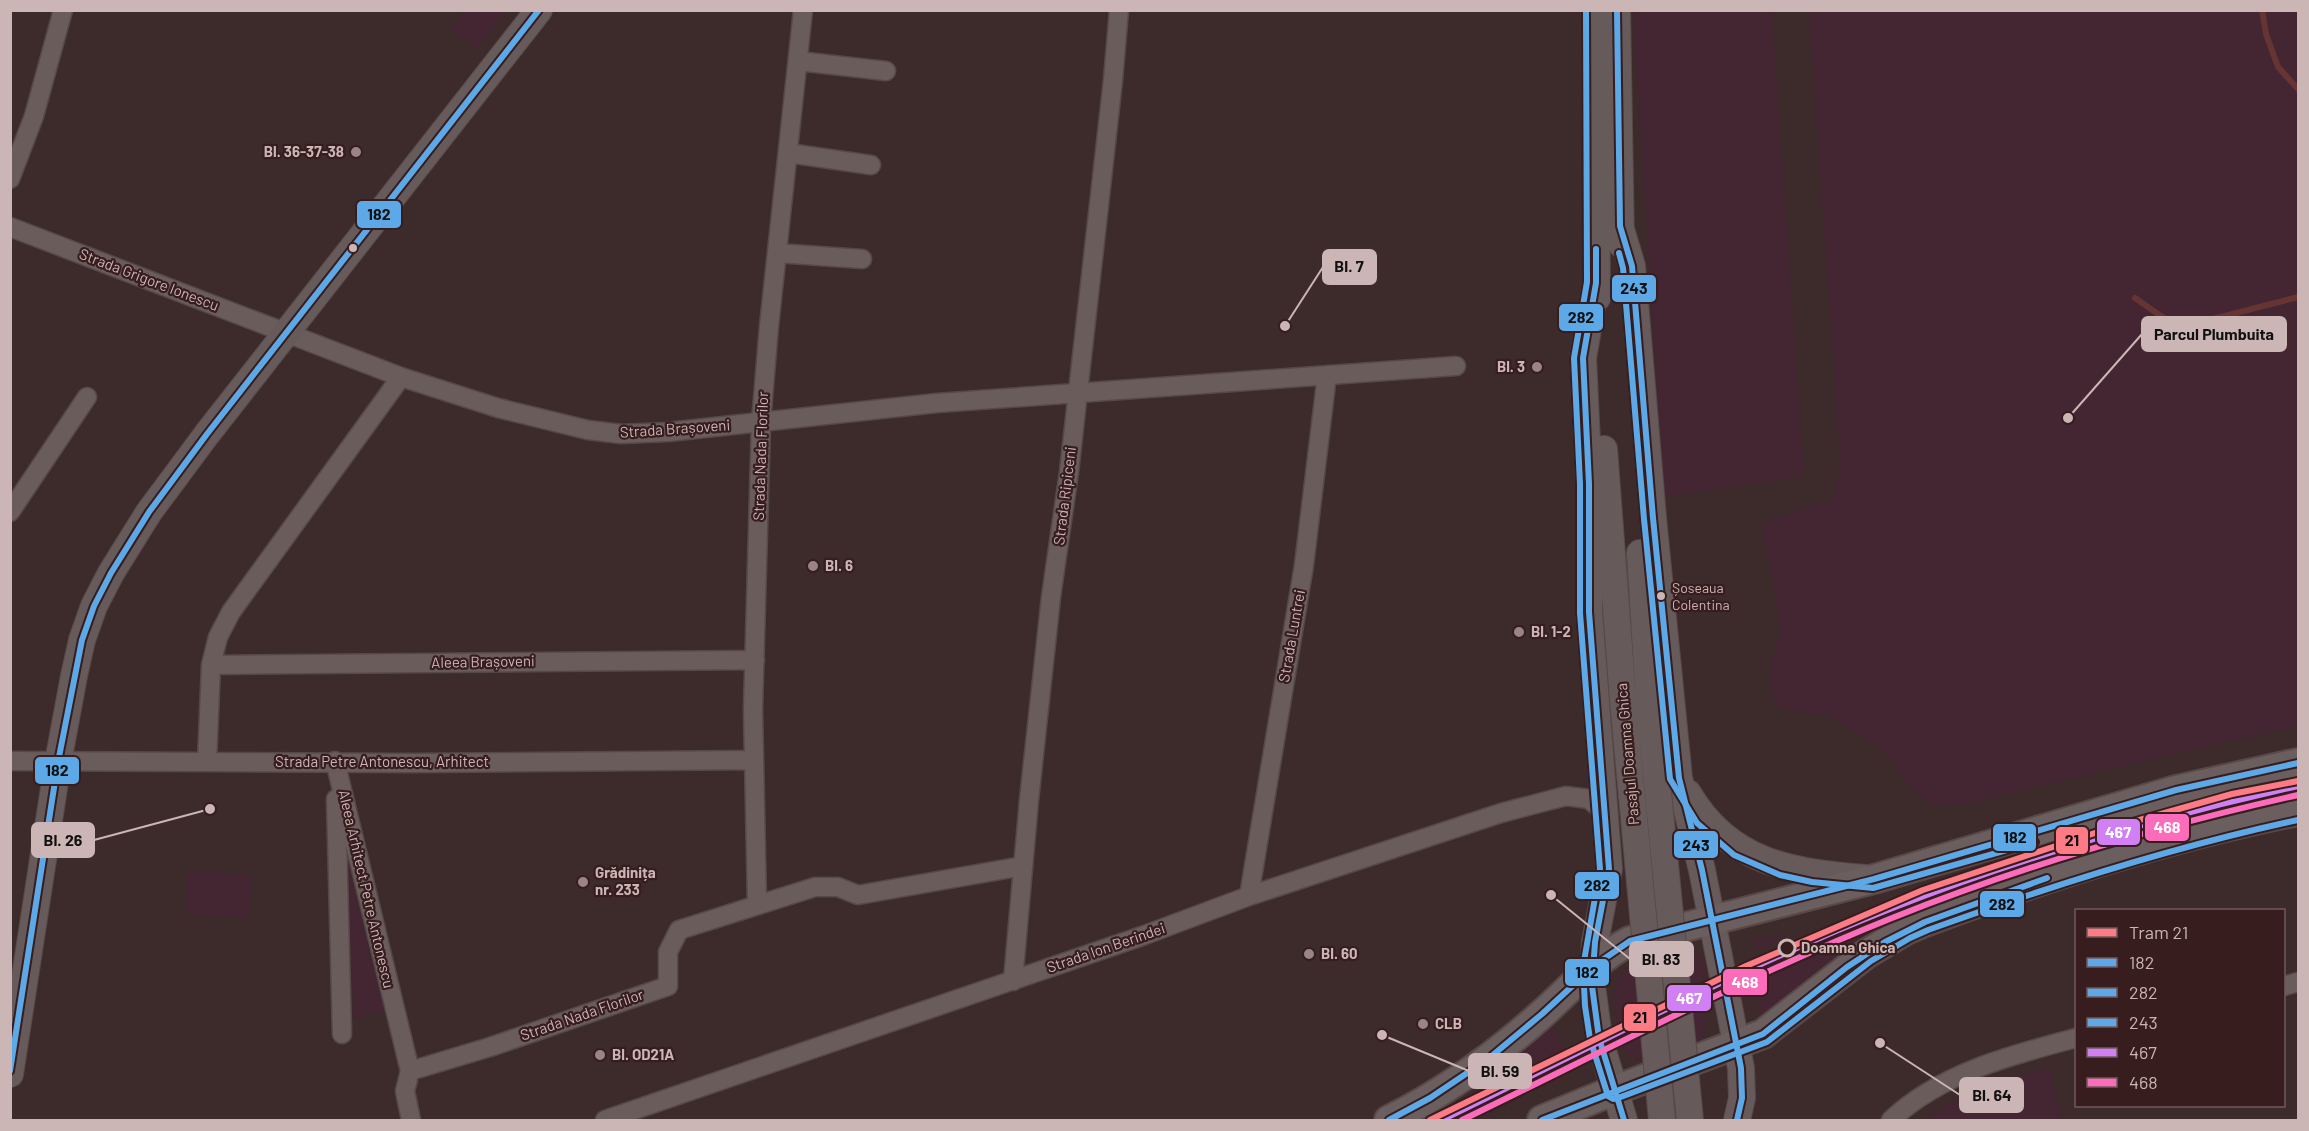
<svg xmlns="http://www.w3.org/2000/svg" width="2309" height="1131" font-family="Barlow,sans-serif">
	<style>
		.green { fill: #432632 }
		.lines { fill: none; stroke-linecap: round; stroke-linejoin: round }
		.stream { stroke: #653433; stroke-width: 6 }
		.street-casing { stroke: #554948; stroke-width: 21 }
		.secondary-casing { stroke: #584948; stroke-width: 28 }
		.primary-casing { stroke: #584948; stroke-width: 32 }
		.street { stroke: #695c5b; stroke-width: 18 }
		.secondary { stroke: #675a5a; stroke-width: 26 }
		.primary { stroke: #6a5e5e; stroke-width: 28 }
		.secondary-bridge-casing { stroke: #584948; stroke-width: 28; stroke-linecap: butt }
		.secondary-bridge { stroke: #675a5a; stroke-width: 26 }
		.bus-1-casing { stroke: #371d1d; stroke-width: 10 }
		.bus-2-casing { stroke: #371d1d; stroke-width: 10 }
		.bus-3-casing { stroke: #371d1d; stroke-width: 10 }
		.bus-4-casing { stroke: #371d1d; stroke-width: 10 }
		.bus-5-casing { stroke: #371d1d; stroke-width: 10 }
		.bus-1 { stroke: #5da8e6; stroke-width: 6 }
		.bus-2 { stroke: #5da8e6; stroke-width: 6 }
		.bus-3 { stroke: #5da8e6; stroke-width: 6 }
		.bus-4 { stroke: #d080f3; stroke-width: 6 }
		.bus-5 { stroke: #fb6dba; stroke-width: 6 }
		.tram-1-casing { stroke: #371d1d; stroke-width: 10 }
		.tram-1 { stroke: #fc7b84; stroke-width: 6 }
		.poi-dot { fill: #9a8584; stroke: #371d1d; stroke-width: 2 }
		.bus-dot { fill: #ccb6b5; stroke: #371d1d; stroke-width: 2 }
		.stop-dot { fill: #371d1d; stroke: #ccb6b5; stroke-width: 3 }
		.labels { text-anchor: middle; stroke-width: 4.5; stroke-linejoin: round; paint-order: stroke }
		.bus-label { font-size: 14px; fill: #ccb6b5; stroke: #371d1d; text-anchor: start }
		.poi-label { font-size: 15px; font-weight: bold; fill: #ccb6b5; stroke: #371d1d; text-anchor: start }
		.street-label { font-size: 15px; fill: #ccb6b5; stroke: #371d1d }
		.stop-label { font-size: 15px; font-weight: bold; fill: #ccb6b5; stroke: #371d1d; text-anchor: start }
		.leader { fill: none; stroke: #ccb6b5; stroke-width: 2 }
		.callout-dot { fill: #ccb6b5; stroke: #371d1d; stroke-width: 2 }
		.callout { fill: #ccb6b5; stroke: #ccb6b5; stroke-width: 2 }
		.callout-label { font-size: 16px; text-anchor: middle; font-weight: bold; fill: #111 }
		.line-badge { stroke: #371d1d; stroke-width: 2 }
		.badge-label { font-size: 16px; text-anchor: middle; font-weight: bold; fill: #fff }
		.pale-badge-label { font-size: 16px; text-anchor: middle; font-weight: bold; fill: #111 }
	</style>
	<rect width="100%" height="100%" fill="#3c2b2a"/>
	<path class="green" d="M466,11V10L506,11L476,49L451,30Z
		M1633,11H1772L1804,476L1664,497Z
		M1809,11H2298V726L2165,756L1957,806L1934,805L1914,790L1877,745L1828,716L1779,708L1768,680L1781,627L1761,524L1832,498L1837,485L1840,461Z
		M343,819L386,1010L354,1020Z
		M187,870L252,875L249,918L185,914Z
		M1871,929L1760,1016L1755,981Z
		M1790,934L1754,952V939Z
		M1686,946C1701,953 1704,962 1708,977L1618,1024C1601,963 1640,961 1686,946Z
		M1703,1005C1706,1020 1707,1034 1696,1045L1636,1060L1628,1056L1623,1045Z
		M1553,1025L1564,1051L1464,1098Z
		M2050,1067L2062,1120H1933L1931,1112C1970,1093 2008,1077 2050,1067Z"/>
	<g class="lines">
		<path class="stream" d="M2262,10L2266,34L2278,67L2298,89
			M2135,298L2171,323L2213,319L2298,297"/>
		<defs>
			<path id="street" d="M798,61L886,71
				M788,153L871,165
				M10,179L34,116L63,10
				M10,227L401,377L498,408L588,430L621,434L668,432L937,403L1456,366
				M777,253L862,259
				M10,512L87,397
				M211,665L755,660
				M10,761L411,763L754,760
				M335,761L410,1071
				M207,762L211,665L218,637L231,612L401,377
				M336,799L342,1034
				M1249,896L1304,565L1327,375
				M757,904L753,709L761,422L769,326L803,10
				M1013,981L1029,800L1051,597L1069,472L1113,80L1119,10
				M2284,986L2298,982
				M411,1120L405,1091L410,1071L490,1047L668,986V952L679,930L815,887H838L858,895L1023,866
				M605,1120L1142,936L1249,896L1501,813L1566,796L1589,799L1605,813
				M1891,1120C1941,1073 2011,1055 2076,1038"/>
			<path id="secondary" d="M1595,10L1597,298
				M1617,10L1621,244
				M1620,226L1632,266L1653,518L1679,778L1702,870L1741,1068L1742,1098L1737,1120
				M1596,283L1583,358L1589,484V612L1609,869L1595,942L1592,986L1599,1038L1624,1120
				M1604,449L1623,700
				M1640,553L1649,700
				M1688,793C1729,863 1791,872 1865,878
				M10,1074L58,762L74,676L82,640L94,606L111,573L149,512L207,434L539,10"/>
			<path id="primary" d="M1389,1120C1446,1092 1495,1056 1542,1014C1571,988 1596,959 1630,941L1874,879L2176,790L2298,763
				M1542,1120L1615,1090L1763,1034L1866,954L1906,930L1925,922C2047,876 2171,836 2298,811"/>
		</defs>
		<use href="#street" class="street-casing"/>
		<use href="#secondary" class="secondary-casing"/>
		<use href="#primary" class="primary-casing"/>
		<use href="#street" class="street"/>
		<use href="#secondary" class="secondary"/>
		<use href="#primary" class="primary"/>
		<defs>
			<path id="secondary-bridge" d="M1623,700L1662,1120
				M1649,700L1690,1120"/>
		</defs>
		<use href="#secondary-bridge" class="secondary-bridge-casing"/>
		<use href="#secondary-bridge" class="secondary-bridge"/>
		<defs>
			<path id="bus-1" d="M10,1071L58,762L82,640L94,606L111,573L149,512L207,434L539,10
				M1389,1120L1430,1098L1488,1059L1542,1014L1595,965L1630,941L1874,879L2176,790L2298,763
				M1542,1120L1763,1034L1847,967L1885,942L1925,922L2047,878"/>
			<path id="bus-2" d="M1586,10L1587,282L1574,358L1580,484V613L1600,869L1583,967L1585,1006L1590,1039L1608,1096L1613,1099L1618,1098L1767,1042L1871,961L1910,938L1928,930C2050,886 2172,847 2298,820
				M1619,253L1623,268L1644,519L1670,779L1697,823L1734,855L1780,875L1812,882L1873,888L2035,842"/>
			<path id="bus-3" d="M1617,10L1620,226L1632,266L1653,518L1679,778L1702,870L1741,1068L1742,1098L1737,1120
				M1596,249V283L1583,358L1589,484V612L1609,869L1595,942L1592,986L1599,1038L1624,1120"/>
			<path id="bus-4" d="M1442,1120C1590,1048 1737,969 1890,909C2023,857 2159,817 2298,786"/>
			<path id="bus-5" d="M1462,1120C1604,1051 1745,977 1892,918C2024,865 2160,826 2298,795"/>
		</defs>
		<use href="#bus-1" class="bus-1-casing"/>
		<use href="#bus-2" class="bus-2-casing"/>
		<use href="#bus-3" class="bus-3-casing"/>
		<use href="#bus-4" class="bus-4-casing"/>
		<use href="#bus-5" class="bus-5-casing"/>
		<use href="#bus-1" class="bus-1"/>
		<use href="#bus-2" class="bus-2"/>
		<use href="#bus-3" class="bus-3"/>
		<use href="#bus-4" class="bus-4"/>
		<use href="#bus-5" class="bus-5"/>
		<defs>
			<path id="tram-1" d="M1430,1120L1746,966L1923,890L2104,830L2232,794L2298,781"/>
		</defs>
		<use href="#tram-1" class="tram-1-casing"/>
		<use href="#tram-1" class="tram-1"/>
	</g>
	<g class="poi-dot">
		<circle cx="356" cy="152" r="6"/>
		<circle cx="1537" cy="367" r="6"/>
		<circle cx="813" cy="566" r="6"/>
		<circle cx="1519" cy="632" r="6"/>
		<circle cx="583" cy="882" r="6"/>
		<circle cx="1309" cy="954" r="6"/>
		<circle cx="1423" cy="1024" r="6"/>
		<circle cx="600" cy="1055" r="6"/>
	</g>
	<g class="bus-dot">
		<circle cx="353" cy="248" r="5"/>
		<circle cx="1661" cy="596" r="5"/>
	</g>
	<circle class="stop-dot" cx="1787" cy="948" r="8"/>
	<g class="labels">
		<g class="bus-label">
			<text x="1672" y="593">Șoseaua<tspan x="1672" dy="17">Colentina</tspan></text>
		</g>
		<g class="poi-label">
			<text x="344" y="157" text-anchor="end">Bl. 36-37-38</text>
			<text x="1525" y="372" text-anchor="end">Bl. 3</text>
			<text x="825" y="571">Bl. 6</text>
			<text x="1531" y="637">Bl. 1-2</text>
			<text x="595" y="878">Grădinița<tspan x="595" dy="17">nr. 233</tspan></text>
			<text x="1321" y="959">Bl. 60</text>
			<text x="1435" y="1029">CLB</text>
			<text x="612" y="1060">Bl. OD21A</text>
		</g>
		<g class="street-label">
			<text transform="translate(149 280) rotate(21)" y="5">Strada Grigore Ionescu</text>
			<text transform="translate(675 429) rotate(-4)" y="5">Strada Brașoveni</text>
			<text transform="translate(761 456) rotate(-88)" y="5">Strada Nada Florilor</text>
			<text transform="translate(1065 496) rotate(-83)" y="5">Strada Ripiceni</text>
			<text transform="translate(1292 636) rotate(-80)" y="5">Strada Luntrei</text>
			<text transform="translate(483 662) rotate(-1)" y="5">Aleea Brașoveni</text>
			<text transform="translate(1628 754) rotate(-95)" y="5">Pasajul Doamna Ghica</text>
			<text x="382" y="767">Strada Petre Antonescu, Arhitect</text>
			<text transform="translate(366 889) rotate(77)" y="5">Aleea Arhitect Petre Antonescu</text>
			<text transform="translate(1106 948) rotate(-19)" y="5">Strada Ion Berindei</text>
			<text transform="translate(582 1015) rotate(-19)" y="5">Strada Nada Florilor</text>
		</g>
		<g class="stop-label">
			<text x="1801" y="953">Doamna Ghica</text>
		</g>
	</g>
	<path class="leader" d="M1285 326L1323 267M2068 418L2142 334M210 809L94 840M1551 895L1630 959M1382 1035L1469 1071M1880 1043L1960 1095"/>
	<g class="callout-dot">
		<circle cx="1285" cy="326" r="6"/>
		<circle cx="2068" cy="418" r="6"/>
		<circle cx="210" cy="809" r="6"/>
		<circle cx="1551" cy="895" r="6"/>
		<circle cx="1382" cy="1035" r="6"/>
		<circle cx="1880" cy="1043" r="6"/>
	</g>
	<g class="callout">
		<rect x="1323" y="250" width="53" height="34" rx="6"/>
		<rect x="2142" y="317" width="144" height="34" rx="6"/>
		<rect x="32" y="823" width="62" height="34" rx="6"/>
		<rect x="1630" y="942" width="63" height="34" rx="6"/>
		<rect x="1469" y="1054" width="62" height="34" rx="6"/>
		<rect x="1960" y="1078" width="63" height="34" rx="6"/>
	</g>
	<g class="callout-label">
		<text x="1349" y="272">Bl. 7</text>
		<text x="2214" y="340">Parcul Plumbuita</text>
		<text x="63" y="846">Bl. 26</text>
		<text x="1661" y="965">Bl. 83</text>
		<text x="1500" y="1077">Bl. 59</text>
		<text x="1992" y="1101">Bl. 64</text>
	</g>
	<g class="line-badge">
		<rect x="356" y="200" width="46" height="29" rx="6" fill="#5da8e6"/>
		<rect x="1611" y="274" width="46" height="29" rx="6" fill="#5da8e6"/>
		<rect x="1558" y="303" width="46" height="29" rx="6" fill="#5da8e6"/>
		<rect x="34" y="756" width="46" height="29" rx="6" fill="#5da8e6"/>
		<rect x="2144" y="813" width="46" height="29" rx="6" fill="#fb6dba"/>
		<rect x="2096" y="818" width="45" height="28" rx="6" fill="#d080f3"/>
		<rect x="1992" y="823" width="45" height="29" rx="6" fill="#5da8e6"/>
		<rect x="2055" y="826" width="34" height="29" rx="6" fill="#fc7b84"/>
		<rect x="1673" y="830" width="46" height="29" rx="6" fill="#5da8e6"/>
		<rect x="1574" y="871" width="46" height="29" rx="6" fill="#5da8e6"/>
		<rect x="1979" y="890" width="46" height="28" rx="6" fill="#5da8e6"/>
		<rect x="1564" y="958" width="46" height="29" rx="6" fill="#5da8e6"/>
		<rect x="1722" y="968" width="46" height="28" rx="6" fill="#fb6dba"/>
		<rect x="1666" y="984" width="46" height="28" rx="6" fill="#d080f3"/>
		<rect x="1623" y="1003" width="34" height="29" rx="6" fill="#fc7b84"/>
	</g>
	<g class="badge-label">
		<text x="2167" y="833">468</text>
		<text x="2118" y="838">467</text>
		<text x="1745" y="988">468</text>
		<text x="1689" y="1004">467</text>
	</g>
	<g class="pale-badge-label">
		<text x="379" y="220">182</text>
		<text x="1634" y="294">243</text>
		<text x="1581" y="323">282</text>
		<text x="57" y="776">182</text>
		<text x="2015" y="843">182</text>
		<text x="2072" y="846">21</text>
		<text x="1696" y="851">243</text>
		<text x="1597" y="891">282</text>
		<text x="2002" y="910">282</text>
		<text x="1587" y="978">182</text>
		<text x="1640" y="1023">21</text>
	</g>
	<rect width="2309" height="1131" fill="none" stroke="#ccb6b5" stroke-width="24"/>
	<rect x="2075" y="909" width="210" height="198" fill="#371d1d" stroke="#735a5a" stroke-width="1.5"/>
	<rect x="2087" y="928" width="30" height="9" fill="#fc7b84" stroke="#735a5a" stroke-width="1.5"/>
	<text x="2129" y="939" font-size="18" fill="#ccb6b5">Tram 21</text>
	<rect x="2087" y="958" width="30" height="9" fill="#5da8e6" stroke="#735a5a" stroke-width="1.5"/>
	<text x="2129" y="969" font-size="18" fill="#ccb6b5">182</text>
	<rect x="2087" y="988" width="30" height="9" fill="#5da8e6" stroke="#735a5a" stroke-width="1.5"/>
	<text x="2129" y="999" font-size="18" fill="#ccb6b5">282</text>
	<rect x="2087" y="1018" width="30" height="9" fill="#5da8e6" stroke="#735a5a" stroke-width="1.5"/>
	<text x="2129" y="1029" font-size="18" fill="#ccb6b5">243</text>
	<rect x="2087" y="1048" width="30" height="9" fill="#d080f3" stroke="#735a5a" stroke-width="1.5"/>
	<text x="2129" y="1059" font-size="18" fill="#ccb6b5">467</text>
	<rect x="2087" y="1078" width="30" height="9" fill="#fb6dba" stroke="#735a5a" stroke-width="1.5"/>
	<text x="2129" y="1089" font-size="18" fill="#ccb6b5">468</text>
</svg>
